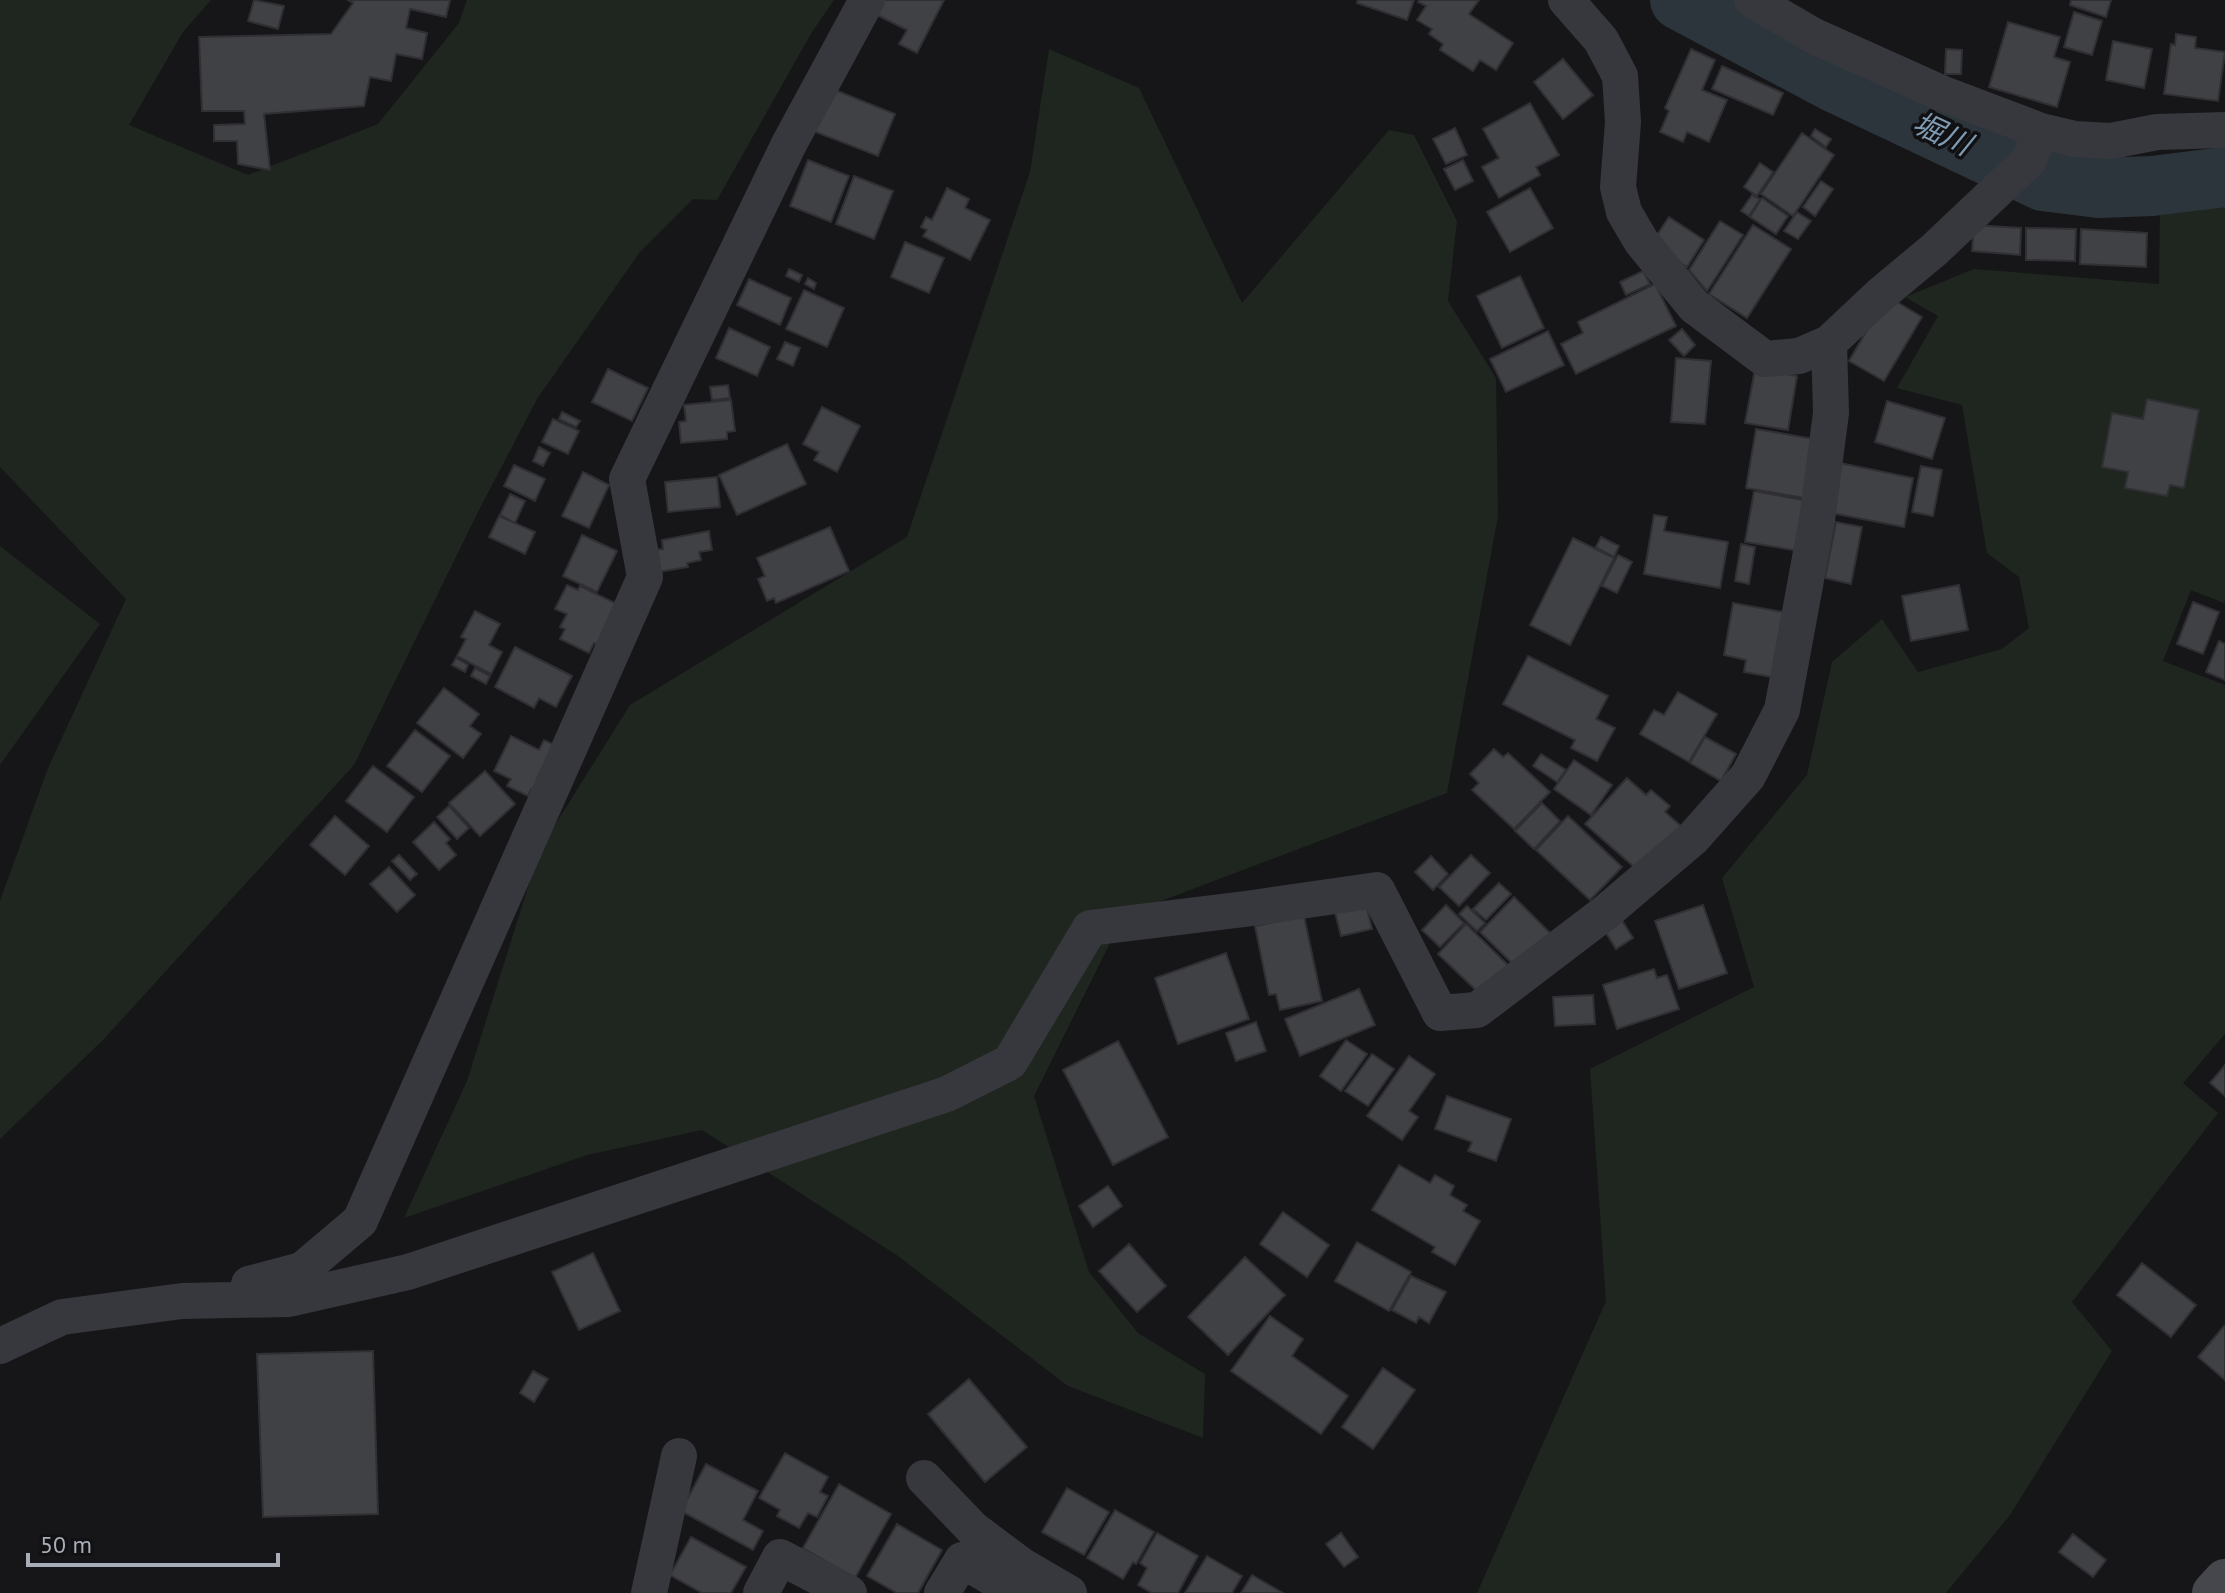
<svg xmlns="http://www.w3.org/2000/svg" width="2225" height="1593" font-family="'PT Sans','Noto Sans JP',sans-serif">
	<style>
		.green { fill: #1e261f }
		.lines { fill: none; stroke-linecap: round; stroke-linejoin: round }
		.river { stroke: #2c353c; stroke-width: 60 }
		.building { fill: #404145; stroke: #303034; stroke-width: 2 }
		.street { stroke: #37383d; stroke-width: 36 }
		.secondary { stroke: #45474d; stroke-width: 44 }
		.labels { text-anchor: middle; stroke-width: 7; stroke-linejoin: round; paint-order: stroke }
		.water-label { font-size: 30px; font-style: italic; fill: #7f9bb3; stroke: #111113 }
	</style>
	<rect width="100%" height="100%" fill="#161618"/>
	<path class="green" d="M0,0H211L183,32L129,125L248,175L378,124L459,23L467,0H834L812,32L717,200L693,199L640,252L537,399L477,514L354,765L103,1040L0,1139V901L48,768L126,599L0,467Z
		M1049,49L1139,88L1242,303L1389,130L1414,135L1457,221L1448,301L1496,378L1498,516L1447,793L1124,915L1034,1096L1089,1272L1138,1333L1205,1374L1203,1438L1068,1386L898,1256L702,1130L587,1155L404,1218L467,1081L540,849L630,705L907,537L1030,172Z
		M2225,203V600L2224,603L2191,590L2163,661L2225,685V1034L2183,1083L2218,1113L2072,1302L2112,1351L2010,1515L1946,1593H1477L1606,1301L1590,1069L1754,987L1722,878L1807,775L1832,662L1882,619L1918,672L2002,649L2029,628L2019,577L1987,553L1962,405L1897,388L1938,316L1905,297L1974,269L2159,284L2160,212Z
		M0,546L100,624L0,765Z"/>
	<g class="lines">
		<path class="river" d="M1680,0L1836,83L2043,181L2099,188L2152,186L2225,177"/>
	</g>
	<path class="building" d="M254,0L284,6L278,29L248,21Z
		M348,0H450L446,17L410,9L406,28L427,33L422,59L396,54L391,81L370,77L364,106L264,114L270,170L238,164L237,141H214V125L245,124L244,111H202L199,37L331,34L353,3Z
		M883,0H944L917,53L899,44L907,30L875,14Z
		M1358,0H1414L1407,20L1357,3Z
		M1420,0H1479L1469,14L1513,43L1496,70L1480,60L1473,71L1440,50L1443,44L1429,34L1432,29L1417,20L1426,6L1418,2Z
		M2071,0H2111L2106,17L2070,5Z
		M2074,12L2102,21L2092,55L2064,47Z
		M2008,22L2060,37L2054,57L2070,62L2057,107L1989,87Z
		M2176,34L2196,37L2195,48L2225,52L2218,101L2164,94L2171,44L2175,45Z
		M2113,41L2152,49L2144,88L2106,80Z
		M1691,49L1715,60L1702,90L1727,100L1709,142L1687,132L1683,142L1660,132L1669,111L1665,108Z
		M1946,49L1962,50L1961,74H1945Z
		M1563,59L1593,95L1563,119L1534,82Z
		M1722,66L1783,93L1773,115L1712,89Z
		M830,88L895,114L878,156L813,131Z
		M1530,103L1559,155L1536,167L1540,175L1499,198L1482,167L1499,158L1483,129Z
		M1455,128L1467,155L1446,164L1433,139Z
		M1815,129L1831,139L1826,147L1811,136Z
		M1802,133L1834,155L1793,216L1761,194Z
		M808,160L849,176L831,222L790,206Z
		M1463,160L1473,181L1455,190L1444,169Z
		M1760,163L1773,172L1757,196L1744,187Z
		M854,176L893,191L874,239L836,224Z
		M1821,181L1833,189L1815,216L1803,207Z
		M947,188L969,199L965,208L990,220L970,260L923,236L927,230L921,227L926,217L932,220Z
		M1530,188L1553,228L1510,252L1487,212Z
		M1752,195L1760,199L1749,216L1741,211Z
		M1762,198L1788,216L1776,234L1750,217Z
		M1797,212L1811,221L1798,239L1784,231Z
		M1669,217L1704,240L1687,267L1663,252L1655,238Z
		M1720,221L1743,235L1707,291L1689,270Z
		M1753,225L1791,249L1747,318L1709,294Z
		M1974,225L2021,228L2020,255L1972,251Z
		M2026,228L2076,229L2075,261L2026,260Z
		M2081,229L2147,233L2146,267L2080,264Z
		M905,242L944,258L929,293L891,277Z
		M789,269L802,275L799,282L786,276Z
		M1643,271L1650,284L1626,295L1620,282Z
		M1520,276L1544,328L1502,348L1477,296Z
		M808,278L816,283L814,289L805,284Z
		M749,279L791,298L780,325L737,305Z
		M1655,284L1676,326L1576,374L1561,344L1583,333L1578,322Z
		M804,290L844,308L827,347L786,329Z
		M1887,296L1922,317L1884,381L1849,361Z
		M729,328L770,347L757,376L716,358Z
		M1682,329L1695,345L1684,356L1669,340Z
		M1548,331L1564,365L1506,392L1490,359Z
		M785,342L800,348L793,366L777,359Z
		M1676,358L1711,361L1705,424L1671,422Z
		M608,369L648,388L632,421L592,402Z
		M1755,369L1797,376L1788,430L1745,423Z
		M728,385L730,398L712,400L710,387Z
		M2147,399L2199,410L2184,488L2170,485L2167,496L2125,488L2128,472L2102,467L2112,413L2143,419Z
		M731,400L735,431L727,432V439L681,443L679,422L686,421L684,405Z
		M1887,401L1945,418L1932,459L1875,442Z
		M822,407L860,426L837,472L814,460L819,452L803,444Z
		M562,412L580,421L576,427L559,419Z
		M553,419L579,431L568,454L542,442Z
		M1756,429L1814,439L1804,498L1746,488Z
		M787,444L806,484L737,515L719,475Z
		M539,447L550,453L543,466L533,461Z
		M1840,463L1913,478L1904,527L1831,513Z
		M514,465L545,479L535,501L504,486Z
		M1921,466L1942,470L1933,516L1912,512Z
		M583,472L609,485L589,528L562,516Z
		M717,477L720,507L668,512L665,482Z
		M1754,491L1808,501L1799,551L1745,542Z
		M510,494L525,501L515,523L500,515Z
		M1654,515L1667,517L1664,531L1728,542L1720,588L1644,574Z
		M499,516L535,532L525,554L489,537Z
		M1836,522L1862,527L1851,584L1825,578Z
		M830,527L849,571L776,603L774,598L767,601L758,579L765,576L757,558Z
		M709,531L712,550L699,552L701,560L687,563L688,567L658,572L654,550L663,549L662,540Z
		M582,535L617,551L597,592L563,576Z
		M1601,537L1619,546L1614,557L1596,547Z
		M1573,538L1614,558L1570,645L1530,625Z
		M1741,544L1755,547L1749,584L1735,581Z
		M1618,555L1632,562L1617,593L1602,586Z
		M567,585L578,590L580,586L617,604L598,645L594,643L589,653L560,639L565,629L560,627L567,614L555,609Z
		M1959,585L1968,630L1911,641L1902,596Z
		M2193,602L2219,612L2203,654L2177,644Z
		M1733,603L1789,613L1777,678L1744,672L1746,660L1724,655Z
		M475,611L500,624L489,645L502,652L491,674L457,656L466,639L461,637Z
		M2219,641L2225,644V680L2206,672Z
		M515,647L572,676L556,707L539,698L534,708L495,687Z
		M1528,656L1608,696L1596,719L1615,728L1597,761L1571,748L1575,740L1503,704Z
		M456,658L468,665L465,672L452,665Z
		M475,668L490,676L486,684L471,676Z
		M444,688L479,714L470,726L481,734L463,758L417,723Z
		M1678,692L1717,714L1689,762L1640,734L1654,710L1664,715Z
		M415,730L450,756L422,792L387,766Z
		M511,736L539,750L544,740L557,746L535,791L531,789L528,796L507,786L511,779L494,771Z
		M1705,737L1736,754L1721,781L1690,763Z
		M1494,749L1503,757L1508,753L1550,792L1514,829L1472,790L1479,783L1470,774Z
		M1541,754L1566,770L1557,782L1533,766Z
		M1574,760L1612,785L1591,815L1554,789Z
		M373,766L414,797L387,832L346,801Z
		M485,771L515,804L480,836L449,803Z
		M1627,778L1646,795L1651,790L1670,806L1665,812L1681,826L1640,872L1585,824Z
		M1542,803L1560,821L1534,849L1515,831Z
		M449,806L469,828L457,839L437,817Z
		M335,816L369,846L345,875L310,845Z
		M1568,816L1622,867L1590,900L1536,850Z
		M434,822L450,839L446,843L456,855L439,870L413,842Z
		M399,855L417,874L410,880L392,861Z
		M1471,855L1490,873L1459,906L1439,887Z
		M1431,856L1448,874L1433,890L1415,872Z
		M389,867L415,895L397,912L370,884Z
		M1499,883L1511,894L1486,920L1473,909Z
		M1514,897L1551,934L1517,968L1480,932Z
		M1366,904L1372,929L1341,936L1335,912Z
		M1446,905L1464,923L1440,947L1422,930Z
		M1703,905L1727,973L1679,989L1655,921Z
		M1467,906L1485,923L1477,931L1459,914Z
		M1304,916L1322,1001L1280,1010L1276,994L1269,995L1255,926Z
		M1620,917L1633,938L1616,949L1603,928Z
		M1466,924L1510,967L1482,996L1438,954Z
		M1226,953L1249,1019L1178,1044L1155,978Z
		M1654,969L1657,978L1667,975L1679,1009L1617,1029L1603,985Z
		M1359,989L1375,1025L1300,1056L1285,1019Z
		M1593,995L1595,1024L1555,1026L1553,997Z
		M1256,1022L1266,1051L1236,1061L1226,1033Z
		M1346,1040L1367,1054L1341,1091L1320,1076Z
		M1118,1041L1168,1137L1113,1165L1063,1070Z
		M1372,1054L1394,1069L1368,1106L1345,1091Z
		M1409,1056L1435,1074L1409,1111L1418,1117L1402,1140L1367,1116Z
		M2225,1065V1096L2210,1083Z
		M1447,1096L1511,1119L1496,1161L1468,1151L1472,1142L1435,1129Z
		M1399,1165L1430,1183L1435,1175L1454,1186L1450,1195L1467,1205L1463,1211L1480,1221L1455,1265L1432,1252L1435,1247L1372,1210Z
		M1108,1186L1122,1206L1093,1227L1079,1206Z
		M1283,1212L1329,1245L1307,1277L1260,1244Z
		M1357,1242L1411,1272L1389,1311L1335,1281Z
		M1129,1244L1166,1286L1137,1312L1099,1271Z
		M593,1253L620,1311L579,1330L552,1272Z
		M1245,1257L1285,1295L1228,1355L1188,1317Z
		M2142,1263L2196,1305L2171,1337L2117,1295Z
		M1411,1276L1446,1292L1429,1323L1419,1317L1416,1323L1392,1310Z
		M1270,1316L1303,1339L1292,1356L1348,1396L1321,1434L1231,1371Z
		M2224,1326L2225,1327V1380L2198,1357Z
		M373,1351L378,1514L263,1517L257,1354Z
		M1383,1368L1415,1390L1373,1449L1342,1427Z
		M533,1371L548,1379L534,1402L520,1393Z
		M969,1379L1027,1447L985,1482L928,1414Z
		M785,1453L828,1477L820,1492L828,1496L817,1517L808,1513L799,1528L777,1516L780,1510L759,1498Z
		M706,1464L758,1491L743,1520L763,1531L753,1550L681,1511Z
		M839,1484L891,1514L855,1578L803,1548Z
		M1067,1488L1109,1512L1084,1555L1042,1532Z
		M1115,1510L1154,1532L1136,1564L1133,1562L1123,1579L1087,1558Z
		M897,1524L942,1550L918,1593H897L867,1576Z
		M1157,1533L1198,1556L1178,1593H1152L1138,1585L1147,1568L1140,1563Z
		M1341,1533L1358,1557L1344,1567L1326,1544Z
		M2073,1534L2106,1560L2093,1577L2059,1552Z
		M691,1537L746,1567L731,1593H702L670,1575Z
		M1207,1556L1242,1576L1232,1593H1185Z
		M1252,1575L1283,1593H1241Z"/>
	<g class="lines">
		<path class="street" d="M1566,0L1601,40L1620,76L1623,122L1618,187L1624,212L1641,241L1694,306L1765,359L1799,356L1829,343L1880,295L1934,250L2029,160L2041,131
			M1752,0L1814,36L1941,93L2041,131L2075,139L2111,141L2157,132L2225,130
			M249,1284L302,1270L360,1221L645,577L627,479L789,144L867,0
			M0,1346L62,1317L182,1301L289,1299L408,1272L947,1094L1010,1062L1090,928L1245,909L1377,890L1440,1013L1477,1010L1606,912L1693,838L1748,776L1782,710L1817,520L1831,413L1829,343
			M924,1478L973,1529L1021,1565L1069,1593
			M649,1593L679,1456
			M761,1593L780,1557L849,1593
			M942,1593L962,1560L1018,1593"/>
		<path class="secondary" d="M2214,1593L2225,1581"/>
	</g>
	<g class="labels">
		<g class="water-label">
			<text transform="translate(1942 134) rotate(25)" y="10">堀川</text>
		</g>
	</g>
	<path d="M28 1553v12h250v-12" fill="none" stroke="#a8adb8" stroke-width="4"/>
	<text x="40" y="1553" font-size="24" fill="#a8adb8" stroke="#111113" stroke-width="6" paint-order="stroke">50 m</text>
</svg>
